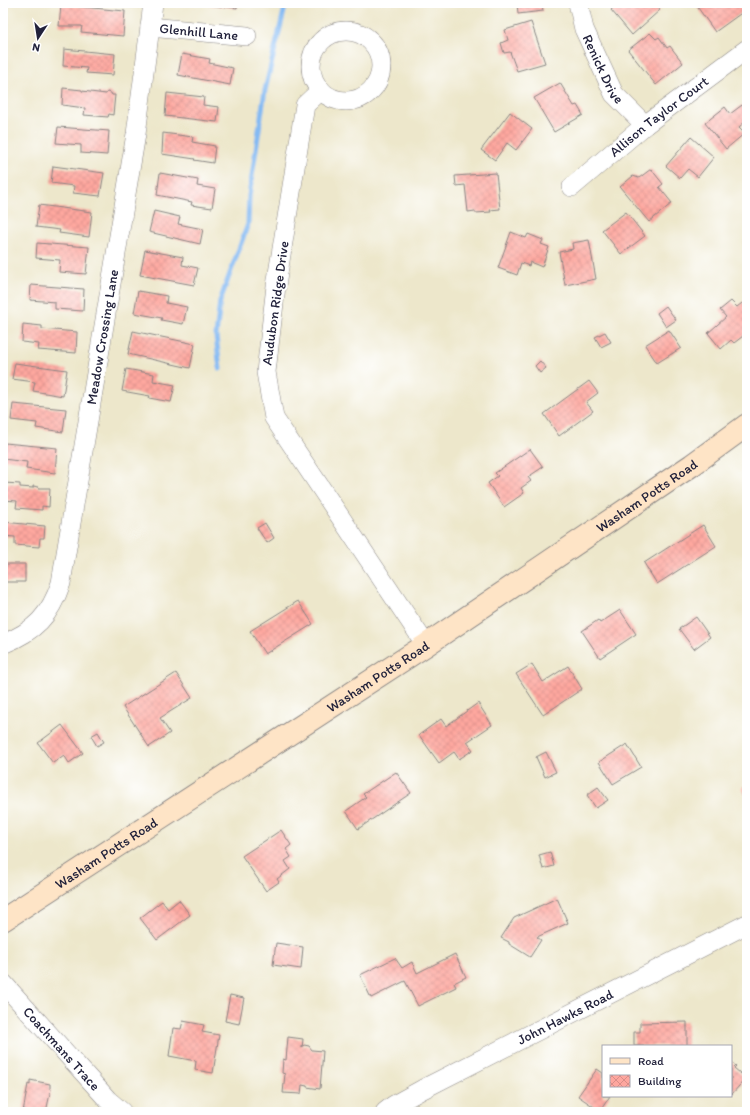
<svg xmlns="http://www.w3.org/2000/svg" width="750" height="1115" font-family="Itim,sans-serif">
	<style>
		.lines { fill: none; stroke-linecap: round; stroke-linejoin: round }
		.stream { stroke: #84baf3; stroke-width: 5 }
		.building { fill: url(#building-cross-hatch) }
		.street-casing { stroke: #888483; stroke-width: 20 }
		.secondary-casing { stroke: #888483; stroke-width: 24 }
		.street { stroke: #fff; stroke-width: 19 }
		.secondary { stroke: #fee4c6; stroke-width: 22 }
		.labels { text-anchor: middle; stroke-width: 4; stroke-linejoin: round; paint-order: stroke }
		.street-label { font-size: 14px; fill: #22223b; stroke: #fff }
	</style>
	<defs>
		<pattern id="building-cross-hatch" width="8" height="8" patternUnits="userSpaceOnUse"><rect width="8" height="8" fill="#fea79f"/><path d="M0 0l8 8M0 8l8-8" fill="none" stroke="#d98f8a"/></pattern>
	</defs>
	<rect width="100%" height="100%" fill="#fff"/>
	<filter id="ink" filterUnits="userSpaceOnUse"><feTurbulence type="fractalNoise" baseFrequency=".025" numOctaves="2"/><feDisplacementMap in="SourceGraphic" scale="8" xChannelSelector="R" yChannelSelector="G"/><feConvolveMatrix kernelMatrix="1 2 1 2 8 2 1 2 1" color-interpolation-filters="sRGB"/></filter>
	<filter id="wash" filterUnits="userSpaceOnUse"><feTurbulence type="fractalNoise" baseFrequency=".012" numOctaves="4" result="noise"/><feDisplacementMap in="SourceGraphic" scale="16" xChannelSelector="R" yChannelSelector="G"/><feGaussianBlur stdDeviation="0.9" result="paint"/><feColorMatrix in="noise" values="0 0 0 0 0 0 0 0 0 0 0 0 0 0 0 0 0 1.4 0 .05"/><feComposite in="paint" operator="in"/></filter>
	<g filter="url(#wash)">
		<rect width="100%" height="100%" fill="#ede7cb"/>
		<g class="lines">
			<path class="stream" d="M220,369L216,336L220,301L248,224L249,196L265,90L286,3"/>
		</g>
		<g id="blocks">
			<path class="building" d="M199,3H238L237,8L199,4Z
				M517,3H542L543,11L518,14Z
				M615,3H654L660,10L632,35L611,10L616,5Z
				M698,3H747V9L715,32L696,5Z
				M61,5L125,11L123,36L81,32L82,26H59Z
				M531,22L545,63L517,71L510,52L504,53L501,43L508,40L505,30Z
				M650,33L656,39L659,37L667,48L670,46L683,63L656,85L628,50Z
				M64,49L115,54L113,75L86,73L87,68L63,66Z
				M182,54L210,59L209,63L233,68L230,85L178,75Z
				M560,83L574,106L577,105L583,115L554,132L534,98Z
				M63,88L82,90V91L106,94L107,92L111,93L112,95H115L113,115L109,114L108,117L84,115L85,108L62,105Z
				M167,93L204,97L203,105L219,107L217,122L165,116Z
				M742,105L747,111V120L739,127L745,133L726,149L705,123L725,107L730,114Z
				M510,112L532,129L516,150L507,143L495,160L481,150Z
				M58,127L109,131L107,155L81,153V145L56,143Z
				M163,133L193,137L192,142L215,146L213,163L194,160L195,159L162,154Z
				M691,137L714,157L698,177L688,169L680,178L666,166Z
				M53,166L104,173L100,196L73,193L74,186L51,183Z
				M651,169L663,184L659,187L672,203L649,222L620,187L633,176L639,178Z
				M160,173L198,180L197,186L215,189L212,208L191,205L192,202L157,195Z
				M496,173L500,209L490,210L491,212L475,213V211L468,212L465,185L456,186L455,176Z
				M39,205L92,212L89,237L59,233L60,230L36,227Z
				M154,211L180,217L178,224L203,229L200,244L149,232Z
				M626,212L645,236L621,254L602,230Z
				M511,232L526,238L528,234L543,240L541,244L549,247L542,267L530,262L529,266L521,263L517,275L498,268Z
				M589,240L596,279L565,285L559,252L573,249L572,243Z
				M37,243L89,247L86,274L59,272L60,260L36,258Z
				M145,250L183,257L182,265L198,268L194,285L140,275Z
				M31,285L84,289L83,311L55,309V302L30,300Z
				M138,291L167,296L166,303L187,307L183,324L161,320L162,318L134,313Z
				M747,299V333L734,343L731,340L721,349L708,333L726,317L720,310L731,301L737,307Z
				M666,306L676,320L666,327L657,313Z
				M23,324L42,326V329L77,332L76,353L38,350L39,344L22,342Z
				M669,330L681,348L657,363L645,345Z
				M133,331L195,344L190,368L128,354Z
				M605,332L611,342L601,347L595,337Z
				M540,361L546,368L540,373L535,366Z
				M15,363L67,370L63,396L33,391L35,382L12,379Z
				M126,369L154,374L153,381L175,385L171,402L149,398L150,396L122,391Z
				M589,381L598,393L586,402L593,411L559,436L544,414Z
				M13,404L66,409L63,432L36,428L37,423L11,420Z
				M5,443L57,448L55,473L26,469L27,462L3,459Z
				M530,449L543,467L528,477L531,481L521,488L524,493L504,507L488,483L498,476L495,473Z
				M4,483L20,484V487L33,488V486L39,487V488H50L49,507L42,506V510L16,508L17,501L3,500Z
				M3,522L45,526L44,538H40L39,547L15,545V537L3,536Z
				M265,523L274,538L267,543L257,528Z
				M703,525L716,546L657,584L644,563Z
				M3,564H25V582H3Z
				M298,601L313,624L265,654L250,631Z
				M620,610L636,634L600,658L582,631L598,620L600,623Z
				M696,617L710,637L694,649L679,629Z
				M532,664L543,682L568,666L582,689L543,715L516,674Z
				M176,673L192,698L160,718L170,733L149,747L123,707Z
				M478,703L492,725L467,742L473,750L459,759L454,752L439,763L419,735L441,719L446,726Z
				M62,725L83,753L69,763L64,755L53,763L38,743Z
				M98,732L104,742L97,746L91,736Z
				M627,744L641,767L613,784L599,762Z
				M546,752L556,772L545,777L536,757Z
				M396,772L411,793L358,829L346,811L366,797L363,794Z
				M747,785V798L742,788Z
				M598,787L608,800L596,808L587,795Z
				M281,830L291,845L286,849L291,857L285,861L290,869L277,879L279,882L266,891L242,856Z
				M550,852L554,866L543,869L539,855Z
				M557,898L568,923L537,937L541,940L530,957L509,944V942L501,938L514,918Z
				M179,900L190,915L157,940L140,918L162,901L168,909Z
				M276,943L303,947L301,969L273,965Z
				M455,954L466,977L454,983L456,987L418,1006L405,981L371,998L360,975L395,958L402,968L412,962L417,973Z
				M230,995L244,998L239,1024L225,1021Z
				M183,1021L204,1025L202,1032L219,1035L213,1073L195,1070L196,1061L169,1056L173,1028L181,1029Z
				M687,1022V1046H634V1032H640V1023Z
				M288,1037L303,1039L302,1048L304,1045L309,1046L312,1050L323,1051L320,1089L307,1087V1086L302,1085L301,1094L283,1093L285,1074L282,1073L283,1059L286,1060Z
				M731,1062L736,1066L734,1068L746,1078L732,1094L731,1093Z
				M597,1069L603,1073V1096H610L600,1111L578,1096Z
				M30,1080L50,1084V1089H51L46,1112H23L28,1084L30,1085Z
				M538,1108L547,1110L546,1112H537Z"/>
		</g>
	</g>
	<g filter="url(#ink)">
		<use href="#blocks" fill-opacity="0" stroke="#888483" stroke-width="1"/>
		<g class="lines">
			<defs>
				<g id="street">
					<path id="s1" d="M578,3L584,29L614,94L645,125"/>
					<path id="s2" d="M150,27L247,36"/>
					<circle cx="346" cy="66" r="35"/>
					<path d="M321,90L305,105L276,286L266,372L274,418L426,645"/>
					<path id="s3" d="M572,187L645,125L747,49"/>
					<path id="s4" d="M3,644C35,631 50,616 61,583L136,134L150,27L153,3"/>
					<path id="s5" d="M3,983L108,1100L122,1112"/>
					<path id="s6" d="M385,1112L394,1105L423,1089L747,924"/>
				</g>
				<g id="secondary">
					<path id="s7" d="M3,920L426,645L692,465L747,425"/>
				</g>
			</defs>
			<use href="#street" class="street-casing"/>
			<use href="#secondary" class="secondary-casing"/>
			<use href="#street" class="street"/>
			<use href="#secondary" class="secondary"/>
		</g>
	</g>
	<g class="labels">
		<g class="street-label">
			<text dy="5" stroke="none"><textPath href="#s2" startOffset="49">Glenhill Lane</textPath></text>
			<text dy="5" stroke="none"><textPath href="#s1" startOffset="71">Renick Drive</textPath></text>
			<text dy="5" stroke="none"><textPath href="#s3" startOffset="112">Allison Taylor Court</textPath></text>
			<text transform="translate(275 303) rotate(-82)" y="5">Audubon Ridge Drive</text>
			<text dy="5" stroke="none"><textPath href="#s4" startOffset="337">Meadow Crossing Lane</textPath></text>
			<text dy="5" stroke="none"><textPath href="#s7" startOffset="771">Washam Potts Road</textPath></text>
			<text dy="5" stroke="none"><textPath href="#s7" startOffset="447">Washam Potts Road</textPath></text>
			<text dy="5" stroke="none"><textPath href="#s7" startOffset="123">Washam Potts Road</textPath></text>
			<text dy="5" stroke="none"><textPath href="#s6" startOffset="204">John Hawks Road</textPath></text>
			<text dy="5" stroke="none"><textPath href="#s5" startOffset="88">Coachmans Trace</textPath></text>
		</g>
	</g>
	<rect width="750" height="1115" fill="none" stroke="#fff" stroke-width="16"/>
	<rect x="602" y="1045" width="130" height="52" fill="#ffffff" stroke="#a7a7b1"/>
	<rect x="610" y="1058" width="20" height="6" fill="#fee4c6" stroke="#a7a7b1"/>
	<text x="638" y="1065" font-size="12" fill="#22223b">Road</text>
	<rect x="610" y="1075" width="20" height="12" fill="url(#building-cross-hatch)" stroke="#a7a7b1"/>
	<text x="638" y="1085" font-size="12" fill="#22223b">Building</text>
	<g transform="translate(38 38) rotate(192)" stroke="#ffffff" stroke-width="3" paint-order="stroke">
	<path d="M0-3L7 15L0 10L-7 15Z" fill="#22223b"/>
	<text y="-6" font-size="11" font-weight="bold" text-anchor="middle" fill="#22223b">N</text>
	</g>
</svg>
